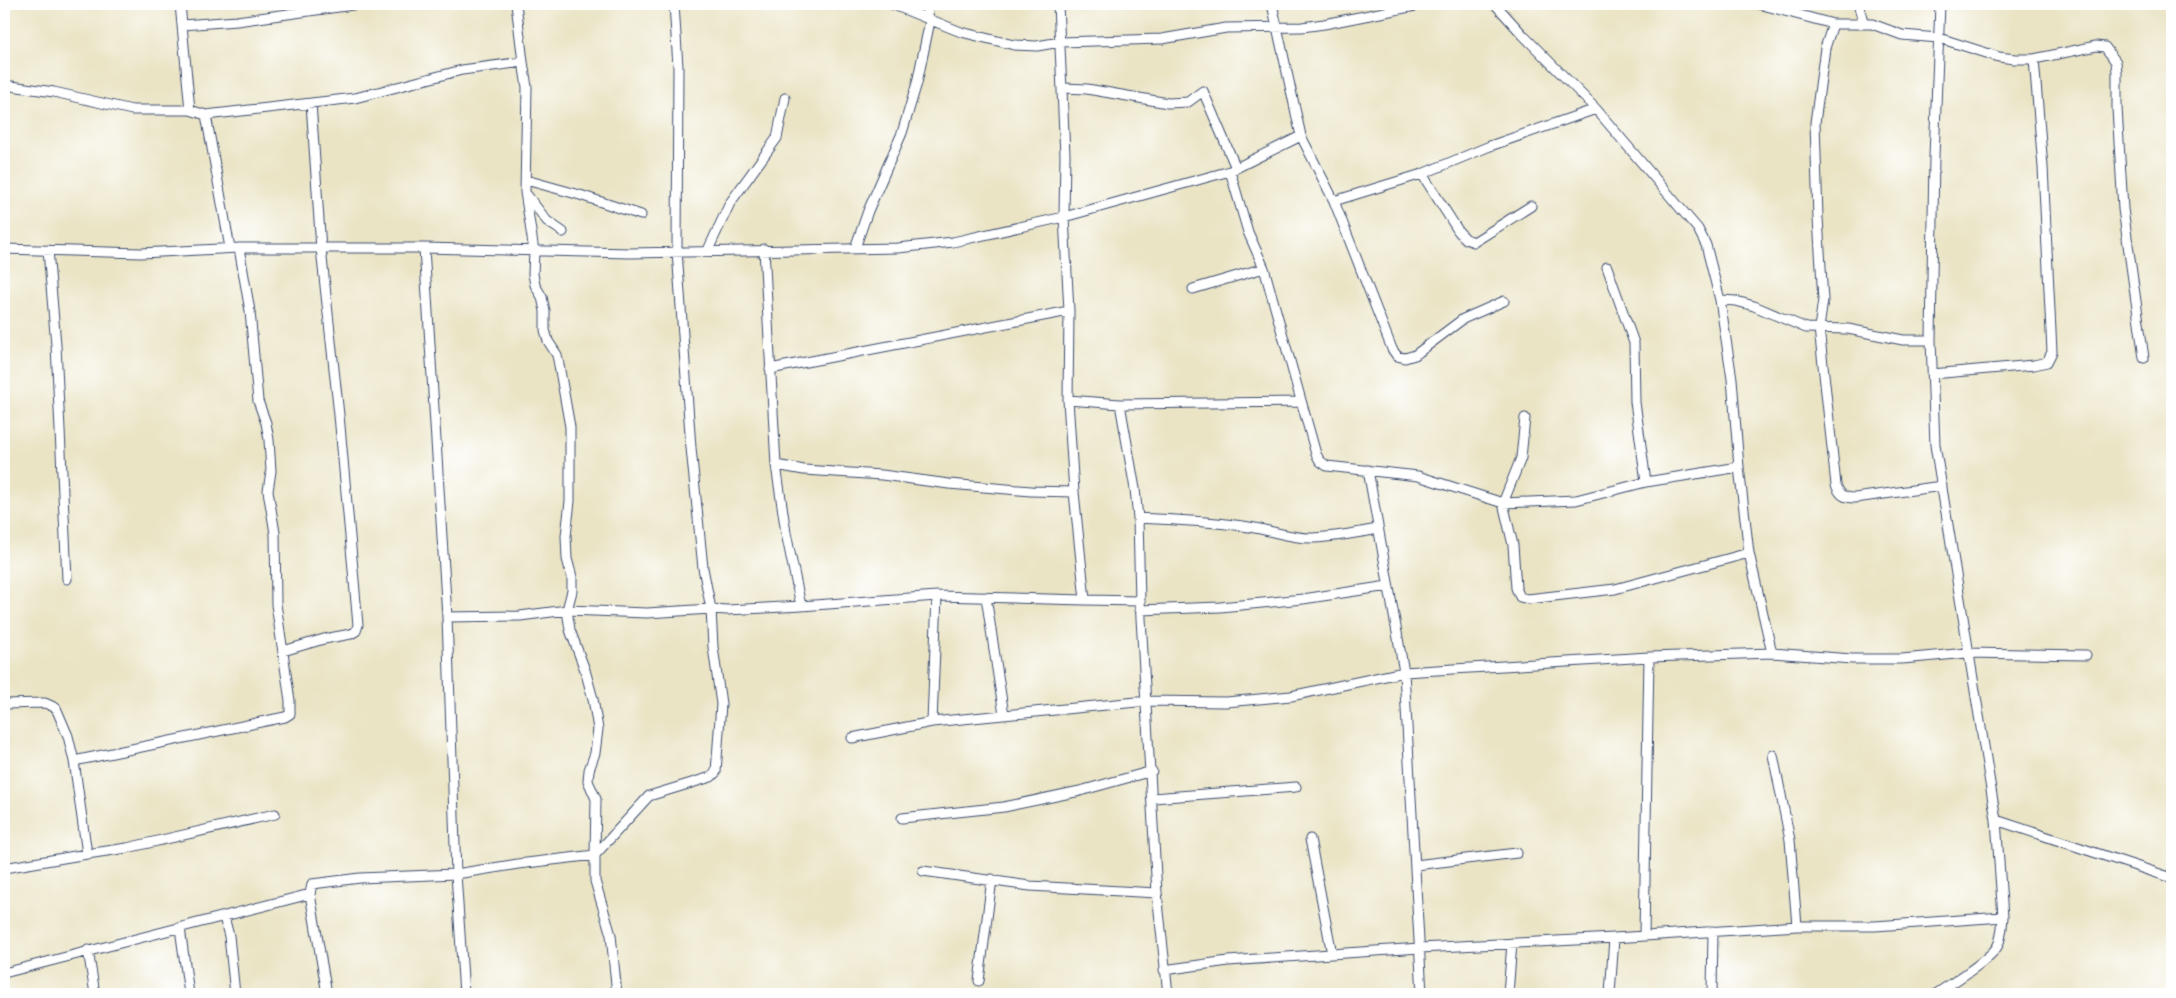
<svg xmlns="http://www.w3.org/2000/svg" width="2176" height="998" font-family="'IM FELL DW Pica',serif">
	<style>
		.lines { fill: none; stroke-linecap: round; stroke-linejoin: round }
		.minor-casing { stroke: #3a4a6d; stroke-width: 11 }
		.minor { stroke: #fff; stroke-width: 9 }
	</style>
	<rect width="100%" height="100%" fill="#fff"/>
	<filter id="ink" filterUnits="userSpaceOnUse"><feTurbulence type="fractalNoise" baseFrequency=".02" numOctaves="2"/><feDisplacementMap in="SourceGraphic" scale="10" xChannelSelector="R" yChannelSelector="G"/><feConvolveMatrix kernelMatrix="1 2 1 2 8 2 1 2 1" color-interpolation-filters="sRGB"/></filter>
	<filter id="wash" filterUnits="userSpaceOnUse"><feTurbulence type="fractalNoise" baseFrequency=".0096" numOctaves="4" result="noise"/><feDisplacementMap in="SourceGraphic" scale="20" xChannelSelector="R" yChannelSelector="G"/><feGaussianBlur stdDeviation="1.12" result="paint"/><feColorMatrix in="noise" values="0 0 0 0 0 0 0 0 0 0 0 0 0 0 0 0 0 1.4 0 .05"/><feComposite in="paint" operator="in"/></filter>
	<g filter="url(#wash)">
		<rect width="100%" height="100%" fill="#eae4c5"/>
	</g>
	<g filter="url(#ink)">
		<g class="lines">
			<defs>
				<path id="minor" d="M180,4L190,110
					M516,4L523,62
					M674,4L678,67L677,251L691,448L703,568L711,609L727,610L801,606L937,596L1085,600
					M891,4L961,32L1014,45L1037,46L1060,42L1162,39L1226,28L1302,27L1324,24L1425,4
					M1272,4L1301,136L1334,201L1422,174L1490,146L1596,109L1523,35L1495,4
					M1759,4L1833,24H1872L1902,35L1939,38L1999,57L2015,59H2034L2096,46L2105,47L2116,62L2117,73V108L2123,209L2144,358
					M1858,4L1864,24
					M1833,24L1825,48L1815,123L1818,218L1823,300L1819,328L1836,485C1840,495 1844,498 1855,498L1942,486
					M182,25L237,21L360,4
					M4,85L54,92L132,110H190L206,115L230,248
					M1062,88L1087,89L1168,103L1188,102L1203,91L1236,168
					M1596,109L1698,229L1706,245L1720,300L1736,301L1754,306L1806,328L1848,329L1903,340H1931L1934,157L1940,4
					M206,115L355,98L462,70L523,62L527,87L525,192L534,251L533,274L535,285L542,297L545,311V330L548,341L557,355L559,365L570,427V501L566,536L567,559L572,577V591L567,610L570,630L585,670L593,699L598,729L595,753L589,770L588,781L596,799L595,855
					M1230,171L1248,232L1264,268L1316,454L1320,461L1327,466L1418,476L1503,503L1576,500L1646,482L1739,467
					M1422,174L1459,232L1466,239L1474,242L1531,206
					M526,180L580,195L641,215
					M527,195L547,221L563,232
					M1334,201L1392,349L1397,356L1405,358L1415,355L1463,319L1504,301
					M424,248L447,617L456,874L464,994
					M855,248L868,211L902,133L917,83L930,21L925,4
					M4,249L141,253L239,248H424L630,253L898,248L953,242L1064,217L1065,155L1058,4
					M764,249L776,465L786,533L801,606
					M48,250L56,345L67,579
					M708,250L730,203L777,138L785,98
					M1607,267L1634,343L1635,402L1646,482
					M1193,289L1264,268
					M1720,300L1732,379L1739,467L1749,553L1772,653
					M1931,340L1935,445L1996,820L2003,917C2002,927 2002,936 1998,945C1992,959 1950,984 1936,994
					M770,369L1069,311
					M1932,374L2034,365L2047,362L2052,352L2043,167L2034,59
					M1068,400L1120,404L1301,402
					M1120,404L1135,489L1138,518L1140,601L1157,893L1168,994
					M1525,418L1521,458L1503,503L1513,545L1516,588L1520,597L1528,599L1615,589L1749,553
					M776,465L804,470L882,475L949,484L1031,491L1074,492
					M1368,470L1404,672L1422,994
					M1138,518C1175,520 1213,521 1249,527C1271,530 1291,539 1313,538C1335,537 1357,533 1378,529
					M986,597L1004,715
					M1140,601L1085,600L1074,492L1068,400L1069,311L1064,217L1230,171L1301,136
					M1140,610L1220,607L1303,599L1388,586
					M447,617L520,616L567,610L647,613L711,609L713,647L721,704L716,772L711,777L649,796L595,855
					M283,651L324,639L351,634L356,631L358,625L339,415L321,249L311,103
					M4,704L45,703L56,708L68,736L74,761L87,854L4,868
					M932,722L937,596
					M852,738L932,722L1147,701L1226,702L1291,696L1404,672L1649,657L1772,653L1852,659H1902L1967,653L2086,655
					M1773,755L1790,840L1797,926
					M74,761L285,717L290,714V701L276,604L275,533L268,491L271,471L269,440L266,423L258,401L250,311L239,248
					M1153,798L1296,787
					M902,818L1004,807L1080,791L1152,771
					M1996,820L2172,878
					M1310,839L1332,954
					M87,854L127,848L275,814
					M1415,865L1517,853
					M923,871L1030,886L1157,893
					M224,917L229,936L235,994
					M180,928L189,994
					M1644,936L1649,657
					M88,950L95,994
					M1164,970L1228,961L1420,948L1614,938L1797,926H1875L2003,917
					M4,973L310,894
					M979,981L992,879
					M327,994L310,894L312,884L360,878L456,874L518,864L595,855V881L611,935L617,994
					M1508,994L1512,943
					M1610,994L1614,938
					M1712,994L1713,931"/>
			</defs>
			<use href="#minor" class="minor-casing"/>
			<use href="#minor" class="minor"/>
		</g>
	</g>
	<rect width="2176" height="998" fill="none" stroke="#fff" stroke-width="20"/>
</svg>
